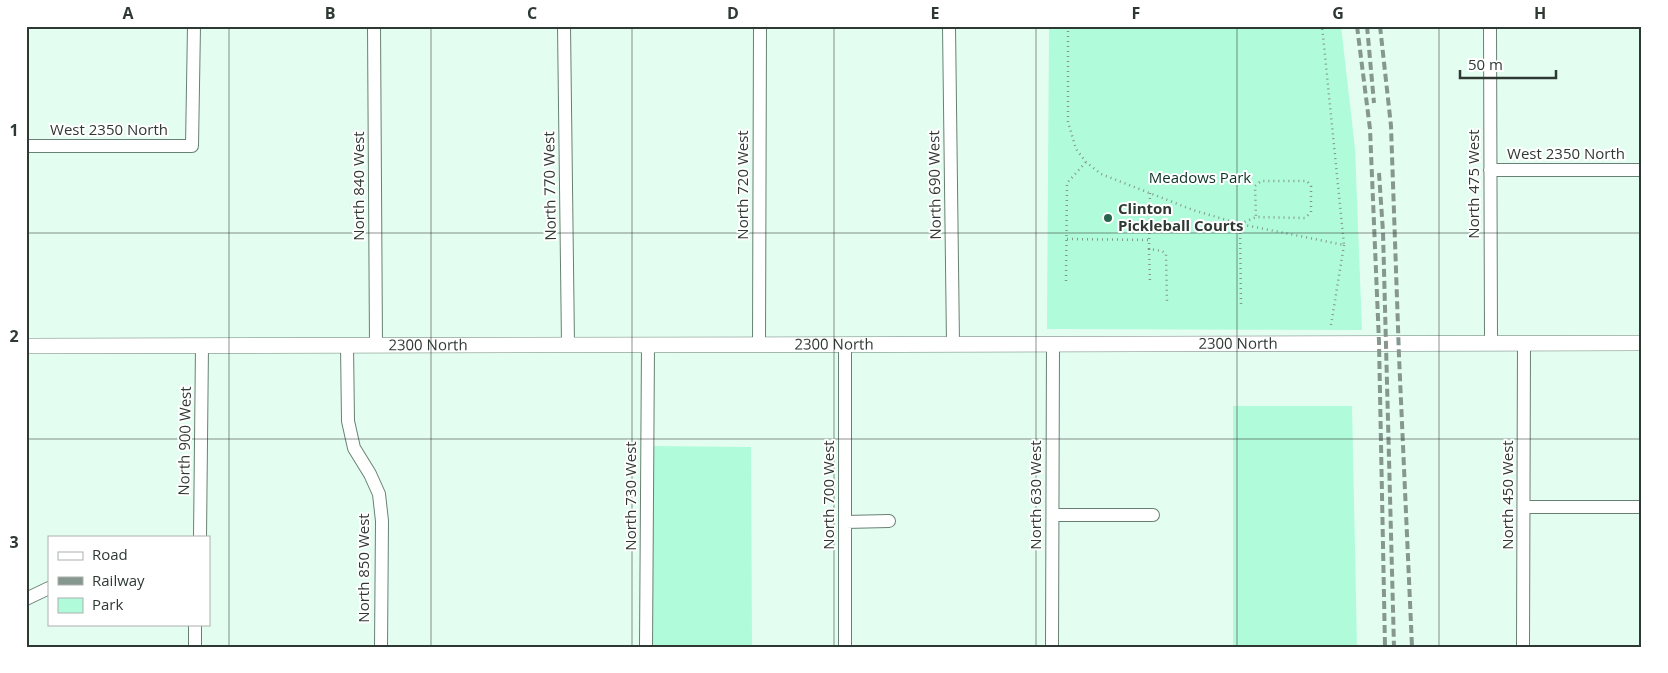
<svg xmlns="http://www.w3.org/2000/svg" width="1668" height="673" font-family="'Open Sans',sans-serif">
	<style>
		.green { fill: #affbda }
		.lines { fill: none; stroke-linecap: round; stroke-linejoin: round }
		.minor-casing { stroke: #698075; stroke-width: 14 }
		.tertiary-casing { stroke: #698075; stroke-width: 16 }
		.path { stroke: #85968e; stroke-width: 2.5; stroke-dasharray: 1 4; stroke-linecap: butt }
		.minor { stroke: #fff; stroke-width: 12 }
		.tertiary { stroke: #fff; stroke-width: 15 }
		.rail { stroke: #86978f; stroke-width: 4; stroke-dasharray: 8 4; stroke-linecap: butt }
		.grid { fill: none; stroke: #2f3934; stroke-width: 1; stroke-opacity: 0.55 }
		.poi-dot { fill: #2a644e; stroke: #fff; stroke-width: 2 }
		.labels { text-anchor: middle; stroke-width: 4; stroke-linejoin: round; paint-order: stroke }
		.street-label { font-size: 15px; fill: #2f3934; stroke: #fff }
		.park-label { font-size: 15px; fill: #0a3324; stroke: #fff }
		.poi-label { font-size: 15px; font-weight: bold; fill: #2f3934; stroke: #fff; text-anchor: start }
		.neatline { fill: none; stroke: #2f3934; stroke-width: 2 }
		.grid-label { font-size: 16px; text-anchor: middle; font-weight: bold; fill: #2f3934 }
	</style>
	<rect width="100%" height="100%" fill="#e4fdf1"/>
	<path class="green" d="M1049,26H1341L1355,149L1362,330L1047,329Z
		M1233,406H1352L1357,647H1233Z
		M650,446L751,447L752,647H652Z"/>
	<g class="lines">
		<defs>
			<path id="minor" d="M374,26L376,345
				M564,26L568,345
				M949,26L953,344
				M1490,26L1491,342
				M26,146H192L194,26
				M1490,170H1642
				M759,344L760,26
				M845,344V647
				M347,345L348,421L354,448L370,474L379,494L382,521L381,647
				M1524,507H1642
				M1053,515H1153
				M845,522L889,521
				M200,537L202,346
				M26,599L49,588
				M195,647V624
				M646,647L648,345
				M1052,647L1053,344
				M1523,647L1524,343"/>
			<g id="tertiary">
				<path id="s1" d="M26,346L1642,343"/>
			</g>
		</defs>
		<use href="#minor" class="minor-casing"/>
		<use href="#tertiary" class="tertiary-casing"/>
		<path class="path" d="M1068,26V122L1076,149L1086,162L1101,174L1193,210L1240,224L1344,245L1322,26
			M1150,193L1149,249L1162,251L1166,254L1167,303
			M1067,239L1149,240
			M1149,249L1150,283
			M1066,281L1067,183L1086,162
			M1241,304L1240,224L1256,217L1305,218L1311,212V186L1307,181H1261L1255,186L1256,217
			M1331,325L1344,245"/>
		<use href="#minor" class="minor"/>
		<use href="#tertiary" class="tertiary"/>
		<path class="rail" d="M1357,26L1370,129L1379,342L1385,647
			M1367,26L1374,103
			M1380,26L1391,126L1399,356L1412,647
			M1379,173L1383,232L1394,647"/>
	</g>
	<path class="grid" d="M229,26V647M431,26V647M632,26V647M834,26V647M1036,26V647M1237,26V647M1439,26V647M26,233H1642M26,439H1642"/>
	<circle class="poi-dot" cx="1108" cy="218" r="5"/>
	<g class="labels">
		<g class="street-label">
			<text x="109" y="135">West 2350 North</text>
			<text x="1566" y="159">West 2350 North</text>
			<text transform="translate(1474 184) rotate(-90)" y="5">North 475 West</text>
			<text transform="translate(743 185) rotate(-90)" y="5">North 720 West</text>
			<text transform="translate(935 185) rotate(-91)" y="5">North 690 West</text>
			<text transform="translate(359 186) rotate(-90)" y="5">North 840 West</text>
			<text transform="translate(550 186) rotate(-91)" y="5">North 770 West</text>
			<text dy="5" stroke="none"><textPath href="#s1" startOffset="1212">2300 North</textPath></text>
			<text dy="5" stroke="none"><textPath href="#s1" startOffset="808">2300 North</textPath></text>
			<text dy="5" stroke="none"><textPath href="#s1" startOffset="402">2300 North</textPath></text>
			<text transform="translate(185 441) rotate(-89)" y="5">North 900 West</text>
			<text transform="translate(829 495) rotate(-90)" y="5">North 700 West</text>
			<text transform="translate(1036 495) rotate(-90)" y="5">North 630 West</text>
			<text transform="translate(1508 495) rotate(-90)" y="5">North 450 West</text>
			<text transform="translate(631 496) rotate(-90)" y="5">North 730 West</text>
			<text transform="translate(364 568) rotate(-90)" y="5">North 850 West</text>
		</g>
		<g class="park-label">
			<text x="1200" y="183">Meadows Park</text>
		</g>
		<g class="poi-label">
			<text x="1118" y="214">Clinton<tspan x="1118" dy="17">Pickleball Courts</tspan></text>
		</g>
	</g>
	<rect width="1668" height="673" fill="none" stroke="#ffffff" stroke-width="55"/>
	<rect x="48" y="536" width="162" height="90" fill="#ffffff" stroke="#acb0ae"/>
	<rect x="58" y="552" width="25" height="8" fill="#ffffff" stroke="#acb0ae"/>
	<text x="92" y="560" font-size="15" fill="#2f3934">Road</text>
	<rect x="58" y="577" width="25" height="8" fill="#86978f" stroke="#acb0ae"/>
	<text x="92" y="586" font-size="15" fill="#2f3934">Railway</text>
	<rect x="58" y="598" width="25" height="15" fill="#affbda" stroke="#acb0ae"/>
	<text x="92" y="610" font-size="15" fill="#2f3934">Park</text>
	<path d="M1460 70v8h96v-8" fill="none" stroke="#2f3934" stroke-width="2.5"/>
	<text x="1468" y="70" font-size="15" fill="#2f3934" stroke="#ffffff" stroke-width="4" paint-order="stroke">50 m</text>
	<rect x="28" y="28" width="1612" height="618" class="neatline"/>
	<g class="grid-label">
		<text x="128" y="19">A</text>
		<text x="330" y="19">B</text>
		<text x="532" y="19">C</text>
		<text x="733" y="19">D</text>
		<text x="935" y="19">E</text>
		<text x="1136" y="19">F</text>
		<text x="1338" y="19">G</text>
		<text x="1540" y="19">H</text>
		<text x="14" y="136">1</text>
		<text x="14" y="342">2</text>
		<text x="14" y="548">3</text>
	</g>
</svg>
